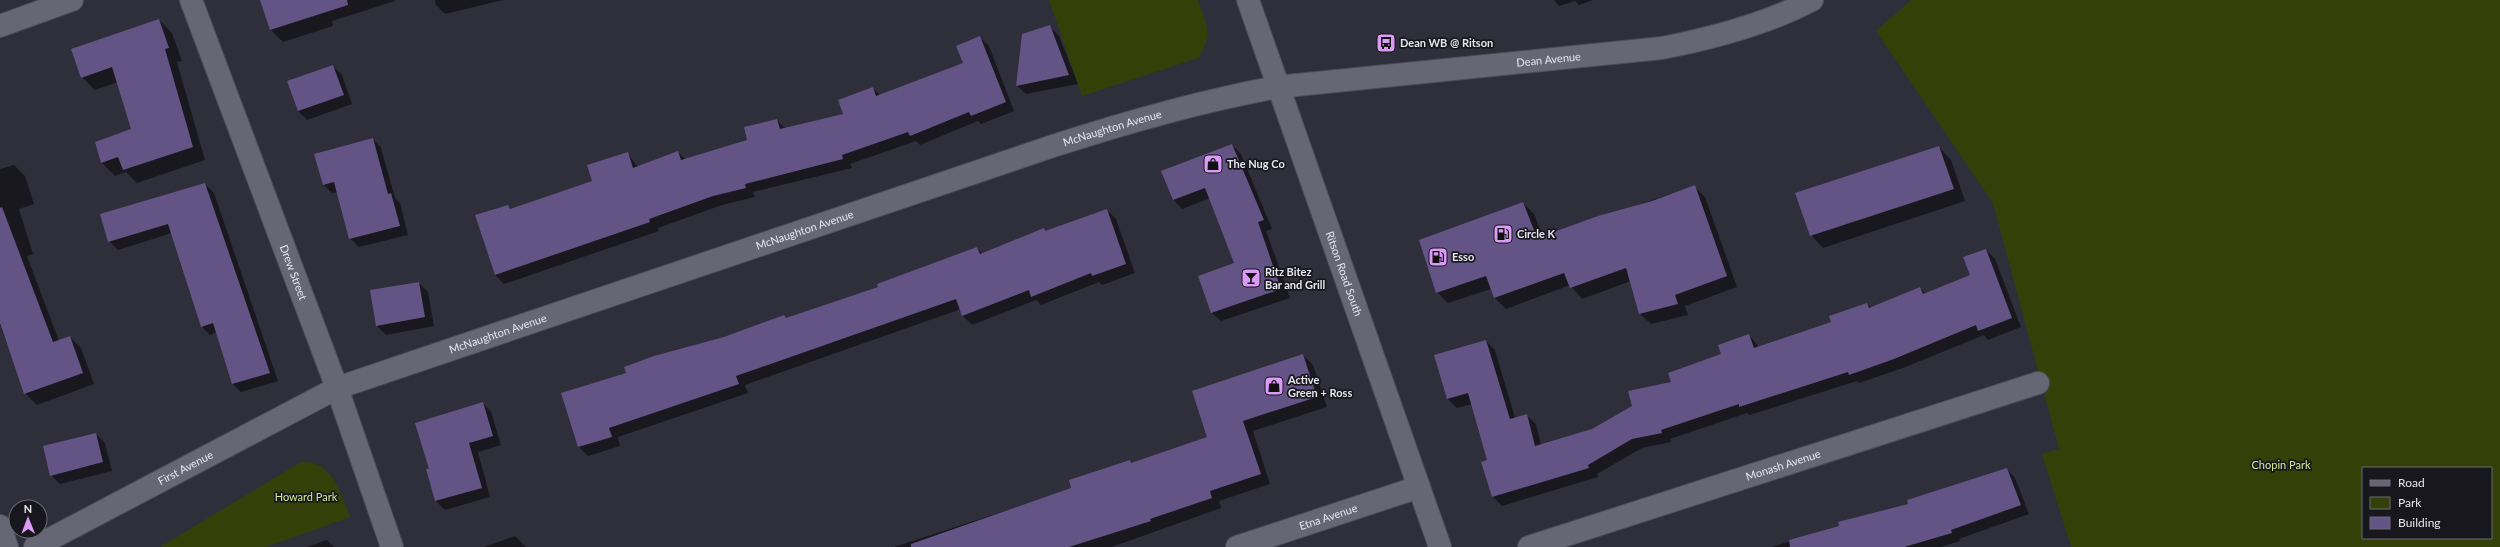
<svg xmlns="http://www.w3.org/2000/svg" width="2500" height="547" font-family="Lato,sans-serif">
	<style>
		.green { fill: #354009; fill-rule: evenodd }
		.shadow { fill: #0007 }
		.building { fill: #645486 }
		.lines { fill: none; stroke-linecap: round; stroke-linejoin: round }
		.minor-casing { stroke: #4d4c57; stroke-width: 24 }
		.secondary-casing { stroke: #4d4c57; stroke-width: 24 }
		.minor { stroke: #666675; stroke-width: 22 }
		.secondary { stroke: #666675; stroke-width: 22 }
		.labels { text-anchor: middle; stroke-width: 3.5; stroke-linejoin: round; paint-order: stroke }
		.poi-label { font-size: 11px; font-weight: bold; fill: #e7e6ef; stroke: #17171d; text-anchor: start }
		.street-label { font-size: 11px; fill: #e7e6ef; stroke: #17171d }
		.park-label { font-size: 11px; fill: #d5eb96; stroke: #17171d }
	</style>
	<rect width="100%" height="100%" fill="#2f2e3b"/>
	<path class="green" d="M1049,0H1198C1206,24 1214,35 1198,58L1082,96Z
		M1911,0H2500V547H2071L2042,454L2059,449L1993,203L1876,31ZM2363,468H2491V538H2363Z
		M301,462C333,461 340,492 350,517L266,547H160Z"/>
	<path class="shadow" d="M261,0H394L395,1L332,21L333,26L283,42L271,30Z
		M435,0H503L445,14L436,5Z
		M1554,0H1593L1579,5L1575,1L1559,6Z
		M159,20L172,33L182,61L177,62L205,160L137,183L126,172L115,176L102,163L96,142L132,130L118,82L95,90L82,77Z
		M1050,27L1059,36L1078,84L1026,94L1017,86Z
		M980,37L989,46L1014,111L981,124L978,121L920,145L916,141L850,164L852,168L753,192L755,197L722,205L658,228L659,231L504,284L495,275L508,206L511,209L593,181L627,153L638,167L678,152L686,160L748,141L777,120L786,129L844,114L873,88L880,95L964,63Z
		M333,66L342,75L352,104L307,120L298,111Z
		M373,139L381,148L395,198L400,203L408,235L359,247L350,238L338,192L332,193L323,184Z
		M1232,145L1241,154L1272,229L1266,231L1290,298L1221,321L1212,313L1236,264L1210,198L1182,209L1174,200L1163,171Z
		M1939,147L1951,160L1965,201L1823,248L1811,235Z
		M14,165L25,176L34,204L19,209L33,254L27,256L59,341L70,337L81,348L94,384L37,405L25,393L0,325V169Z
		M205,184L214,193L278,381L241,392L233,384L217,332L210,335L201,326L172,233L118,250L109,241Z
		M1694,186L1705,197L1737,287L1685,306L1688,315L1651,324L1640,314L1631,281L1582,299L1570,285L1506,309L1495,298L1491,289L1448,303L1437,292L1523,203L1534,214L1543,237Z
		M1107,210L1116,219L1135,273L1102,285L1099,282L1041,305L1036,300L972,325L963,316L961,309L745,385L748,393L618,437L620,446L588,456L579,447L562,393L627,373L784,316L787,319L879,288L977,248L983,254Z
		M1986,250L1995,259L2021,327L1988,340L1984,335L1903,368L1859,383L1857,381L1750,415L1747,413L1670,439L1671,442L1642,448L1597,474L1598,477L1502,506L1493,497L1489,461L1472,404L1457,408L1448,399L1435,356L1486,341L1495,350L1515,418L1526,415L1536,424L1541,445L1593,430L1722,355L1749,335L1759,347L1832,322L1867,304L1872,308L1920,288L1926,294L1971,276Z
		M419,283L428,292L434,326L386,335L377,326Z
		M1303,355L1313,365L1327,407L1253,431L1270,484L1219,501L1221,508L1112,547H894L1072,489L1130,461L1132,463L1209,438Z
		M483,403L491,412L501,445L478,452L490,497L445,510L436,501L430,469Z
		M96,434L105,443L112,471L60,484L51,475Z
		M2007,469L2015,478L2029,514L1959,539L1960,541L1941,547H1772L1909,504Z
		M515,536L526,547H484Z
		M327,540L334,547H307Z"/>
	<path class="building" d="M260,0H347L348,5L270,30Z
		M159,19L169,48L165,49L193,147L123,170L118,157L101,163L95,142L131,129L112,67L81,78L71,49Z
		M1050,25L1069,75L1016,86L1022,34Z
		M980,36L1006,102L971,116L969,112L910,136L908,132L842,155L843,159L745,184L746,188L713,196L649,219L650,222L495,275L475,215L508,205L510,209L592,181L587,165L628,152L633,168L678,151L681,160L747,140L744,127L777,119L780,129L843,114L838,100L873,87L876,96L963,63L956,46Z
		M333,65L344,95L298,111L287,81Z
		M373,138L388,194L391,193L400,226L349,239L334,182L323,185L314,154Z
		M1232,144L1264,220L1258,222L1281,289L1211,313L1198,276L1234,263L1205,188L1173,200L1161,171Z
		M1939,146L1954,189L1810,236L1795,193Z
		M205,183L270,373L232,384L213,323L201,327L168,224L108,242L100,214Z
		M1695,185L1727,276L1675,295L1678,304L1639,314L1626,268L1570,288L1564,273L1494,298L1486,276L1436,293L1419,240L1523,202L1537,238L1598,216L1652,201Z
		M2,207L53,342L70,336L83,373L24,394L0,323V208Z
		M1107,209L1126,264L1092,276L1091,273L1031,297L1029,290L962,316L956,299L736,376L739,384L609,428L612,437L578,447L561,393L626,373L624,367L654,356L724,337L784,315L786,318L878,287L877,284L977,247L980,254L1044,228L1045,231Z
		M1986,249L2012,318L1978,331L1976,325L1894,359L1849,375L1848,372L1739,407V404L1661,430L1662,433L1632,439L1588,465L1589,468L1492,497L1481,462L1487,460L1468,393L1447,399L1434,355L1486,340L1510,419L1527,414L1535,446L1592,429L1632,406L1628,391L1671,382L1668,373L1721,354L1718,345L1749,334L1754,348L1831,322L1829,316L1867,303L1869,308L1920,287L1923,294L1970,275L1963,257Z
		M419,282L425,317L376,326L370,290Z
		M1303,354L1317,397L1243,421L1261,474L1210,491L1212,498L1150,519L1151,521L1069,547H911V544L1071,488L1069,480L1130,460L1131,463L1207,437L1192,391Z
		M483,402L493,436L469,443L482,488L435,501L426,469H429L415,423Z
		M96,433L103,462L50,476L43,446Z
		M2007,468L2021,505L1951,530L1952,533L1904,547H1790L1789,540L1839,526L1838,522L1908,504L1907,500Z"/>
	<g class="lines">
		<defs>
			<g id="minor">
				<path id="s1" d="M191,0L337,388"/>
				<path d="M0,26L72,0"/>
				<path id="s2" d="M1277,87L1662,48C1713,38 1767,24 1812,0"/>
				<path d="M0,526L7,547"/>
				<path id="s3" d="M1237,547L1419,487"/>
				<path id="s4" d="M1529,547L2038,383"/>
			</g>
			<g id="secondary">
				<path id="s5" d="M1248,0L1440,547"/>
				<path d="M337,388L392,547"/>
				<path id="s6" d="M35,547L337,388L1053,146C1127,122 1201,101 1277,87"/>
			</g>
		</defs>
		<use href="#minor" class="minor-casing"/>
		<use href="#secondary" class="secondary-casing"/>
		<use href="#minor" class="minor"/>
		<use href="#secondary" class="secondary"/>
	</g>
	<defs>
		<symbol id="bus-square" viewBox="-11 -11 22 22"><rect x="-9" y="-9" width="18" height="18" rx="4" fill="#db9af6" stroke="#17171d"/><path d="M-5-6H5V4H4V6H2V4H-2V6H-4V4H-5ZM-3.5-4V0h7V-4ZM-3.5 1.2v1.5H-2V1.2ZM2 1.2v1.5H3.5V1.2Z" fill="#111"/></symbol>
		<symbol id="shop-square" viewBox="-11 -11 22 22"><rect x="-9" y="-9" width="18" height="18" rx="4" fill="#db9af6" stroke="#17171d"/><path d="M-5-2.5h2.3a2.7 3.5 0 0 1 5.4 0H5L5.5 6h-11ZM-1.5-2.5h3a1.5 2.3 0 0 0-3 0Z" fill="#111"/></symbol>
		<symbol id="fuel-square" viewBox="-11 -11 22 22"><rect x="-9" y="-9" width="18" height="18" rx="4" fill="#db9af6" stroke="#17171d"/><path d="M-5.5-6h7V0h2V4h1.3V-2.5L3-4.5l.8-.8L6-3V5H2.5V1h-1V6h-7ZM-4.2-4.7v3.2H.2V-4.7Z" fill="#111"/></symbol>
		<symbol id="bar-square" viewBox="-11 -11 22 22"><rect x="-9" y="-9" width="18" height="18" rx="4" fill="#db9af6" stroke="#17171d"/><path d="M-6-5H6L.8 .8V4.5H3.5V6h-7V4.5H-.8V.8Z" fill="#111"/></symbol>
	</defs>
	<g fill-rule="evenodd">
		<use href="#bus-square" x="1375" y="32" width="22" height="22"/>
		<use href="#shop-square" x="1202" y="153" width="22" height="22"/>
		<use href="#fuel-square" x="1492" y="223" width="22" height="22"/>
		<use href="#fuel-square" x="1427" y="246" width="22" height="22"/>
		<use href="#bar-square" x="1240" y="267" width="22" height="22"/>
		<use href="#shop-square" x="1263" y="375" width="22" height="22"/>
	</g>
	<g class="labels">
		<g class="poi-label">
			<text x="1400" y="47">Dean WB @ Ritson</text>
			<text x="1227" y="168">The Nug Co</text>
			<text x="1517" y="238">Circle K</text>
			<text x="1452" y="261">Esso</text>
			<text x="1265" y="276">Ritz Bitez<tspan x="1265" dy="13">Bar and Grill</tspan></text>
			<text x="1288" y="384">Active<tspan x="1288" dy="13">Green + Ross</tspan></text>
		</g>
		<g class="street-label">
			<text dy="4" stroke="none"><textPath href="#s2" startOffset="273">Dean Avenue</textPath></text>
			<text dy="4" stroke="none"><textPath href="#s6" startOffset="1159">McNaughton Avenue</textPath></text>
			<text dy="4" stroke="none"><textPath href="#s6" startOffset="835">McNaughton Avenue</textPath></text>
			<text dy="4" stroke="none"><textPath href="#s1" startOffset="291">Drew Street</textPath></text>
			<text dy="4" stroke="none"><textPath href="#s5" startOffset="290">Ritson Road South</textPath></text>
			<text dy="4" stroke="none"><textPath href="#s6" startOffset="511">McNaughton Avenue</textPath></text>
			<text dy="4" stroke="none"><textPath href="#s4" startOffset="267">Monash Avenue</textPath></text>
			<text dy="4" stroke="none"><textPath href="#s6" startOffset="170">First Avenue</textPath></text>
			<text dy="4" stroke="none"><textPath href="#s3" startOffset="96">Etna Avenue</textPath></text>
		</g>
		<g class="park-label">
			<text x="2281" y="469">Chopin Park</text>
			<text x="306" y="501">Howard Park</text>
		</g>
	</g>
	<rect x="2362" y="467" width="130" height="72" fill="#17171d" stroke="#6a6a71"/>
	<rect x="2370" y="480" width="20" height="6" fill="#666675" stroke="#6a6a71"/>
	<text x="2398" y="487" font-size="12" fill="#e7e6ef">Road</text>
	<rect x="2370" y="497" width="20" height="12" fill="#354009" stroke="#6a6a71"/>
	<text x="2398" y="507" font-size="12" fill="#e7e6ef">Park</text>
	<rect x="2370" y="517" width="20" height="12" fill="#645486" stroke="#6a6a71"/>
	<text x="2398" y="527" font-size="12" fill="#e7e6ef">Building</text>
	<g transform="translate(28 519) rotate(359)"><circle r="19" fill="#17171d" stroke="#6a6a71"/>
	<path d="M0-3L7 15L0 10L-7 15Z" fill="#db9af6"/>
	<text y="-6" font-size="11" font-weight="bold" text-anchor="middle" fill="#e7e6ef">N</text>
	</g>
</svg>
